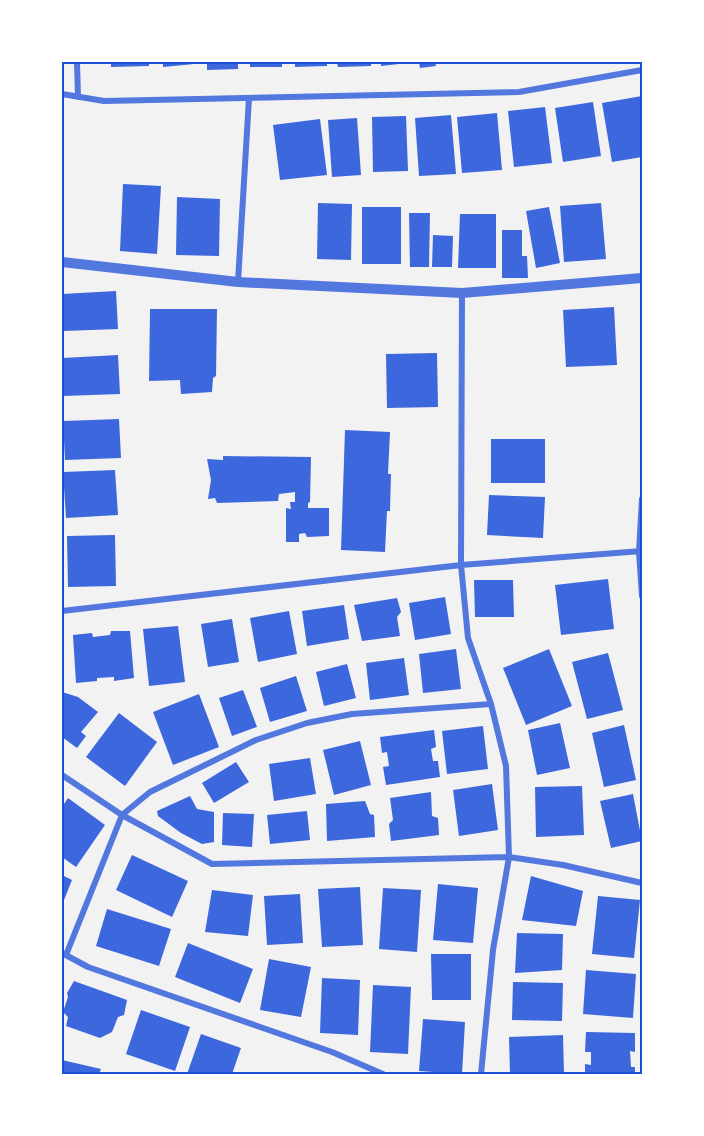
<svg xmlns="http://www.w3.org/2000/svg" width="704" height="1136" font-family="Poppins,sans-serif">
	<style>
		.building { fill: #3d67dc }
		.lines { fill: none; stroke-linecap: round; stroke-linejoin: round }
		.minor { stroke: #5277de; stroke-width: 6 }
		.tertiary { stroke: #5277de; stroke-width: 10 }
		.neatline { fill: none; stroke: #1d4ed8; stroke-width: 2 }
	</style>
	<rect width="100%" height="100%" fill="#f2f2f2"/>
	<path class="building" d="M111,62H149V66L111,67Z
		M163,62H194V64L163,67Z
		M207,62H238V69L207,70Z
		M250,62H282V67H250Z
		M295,62H327V66L295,67Z
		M337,62H371V66L338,67Z
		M381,62H399V64L381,66Z
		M419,62H435L436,66L420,68Z
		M642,96V157L612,162L602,103Z
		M593,102L601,156L563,162L555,108Z
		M545,107L552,163L514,167L508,111Z
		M497,113L502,170L462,173L457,117Z
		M451,115L456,174L419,176L415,118Z
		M406,116L408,171L373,172L372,117Z
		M357,118L361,175L332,177L328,120Z
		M320,119L327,175L280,180L273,125Z
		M123,184L161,186L157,254L120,251Z
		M177,197L220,199L219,256L176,255Z
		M318,203L352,204L351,260L317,259Z
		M601,203L606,259L564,262L560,206Z
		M362,207H401V264H362Z
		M549,207L560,263L536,268L526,211Z
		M409,213H430L429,267H410Z
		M460,214H496V268H458Z
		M502,230H522V256H527L528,278H502Z
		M433,235L453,236L452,267H432Z
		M116,291L118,329L64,331L62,294Z
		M614,307L617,365L566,367L563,310Z
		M150,309H217L216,376L213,378L212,392L181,394L180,380L149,381Z
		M437,353L438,407L387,408L386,354Z
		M118,355L120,394L63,396L62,358Z
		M119,419L121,458L65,460L63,421Z
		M345,430L390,432L388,474H391L390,511H387L385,552L341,550Z
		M491,439H545V483H491Z
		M223,456L311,457L310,502L308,503V508H329V536L307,537L305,533L299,534V542H286V508L291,509L290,502H295V492L279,494L278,501L217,503L215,498L208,499L211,480L207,459L223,460Z
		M115,470L118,515L66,518L63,472Z
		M489,495L545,497L543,538L487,535Z
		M115,535L116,586L68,587L67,536Z
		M608,579L614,629L561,635L555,585Z
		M474,580H513L514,617H475Z
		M445,597L451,634L415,640L409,603Z
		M397,598L401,612L397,617L400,636L362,641L354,605Z
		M344,605L349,639L307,646L302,611Z
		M289,611L297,654L258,662L250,618Z
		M232,619L239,662L208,667L201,624Z
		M178,626L185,682L149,686L143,629Z
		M111,631H130L134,678L114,681V677L97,678V681L76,683L73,635L92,633L93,637L110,635Z
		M456,649L461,689L423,693L419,654Z
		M549,649L572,706L526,725L503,668Z
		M608,653L623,710L587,719L572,662Z
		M404,658L409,695L370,700L366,663Z
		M347,664L356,698L324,706L316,672Z
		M296,676L307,711L270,722L260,688Z
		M243,690L257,727L232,736L219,698Z
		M62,692L78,697L98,712L81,732L86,736L77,748L62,737Z
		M199,694L219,747L173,765L153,712Z
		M119,713L157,742L125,786L86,757Z
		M560,723L570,768L537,775L528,730Z
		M624,725L636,780L604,787L592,733Z
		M483,726L488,769L447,774L442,731Z
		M434,730L436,747L431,749L433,761H438L440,777L386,785L383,767L389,766L387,752L382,753L380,737Z
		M360,741L371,785L334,795L323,750Z
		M310,758L316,794L274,801L269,764Z
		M236,762L249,782L214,803L202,783Z
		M492,784L498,830L459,836L453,790Z
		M582,786L584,835L536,837L535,787Z
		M431,792L432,816L438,818L439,835L391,841L389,824L393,820L390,798Z
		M633,794L642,841L611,848L600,801Z
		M190,796L197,809L214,812V842L202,844L181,833L158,816L157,811Z
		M68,798L105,825L76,867L62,857V807Z
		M365,801L370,814L374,815L375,837L327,841L326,804Z
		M307,811L310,840L270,844L267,815Z
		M223,813L254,814L252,847L222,845Z
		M132,855L188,881L172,917L116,890Z
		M62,875L72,880L62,905Z
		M531,876L583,891L576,926L522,920Z
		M438,884L478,888L473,943L433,940Z
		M360,887L363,945L322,947L318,889Z
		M383,888L421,890L417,952L379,949Z
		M212,890L253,895L248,936L205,932Z
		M300,894L303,943L267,945L264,896Z
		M598,896L640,900L634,958L592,954Z
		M107,909L171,929L159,966L96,946Z
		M517,933L563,934L562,970L515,973Z
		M188,943L253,969L240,1003L175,977Z
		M431,954H471V1000H432Z
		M269,959L311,967L301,1017L260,1010Z
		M586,970L636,974L633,1018L583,1014Z
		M322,978L360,980L358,1035L320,1033Z
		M74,981L127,1000L124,1015L118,1017L112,1032L100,1038L66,1026L68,1017L63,1012L68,997L67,993Z
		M513,982L563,983L562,1021L512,1020Z
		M373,985L411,987L408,1054L370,1052Z
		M141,1010L190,1027L175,1071L126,1054Z
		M423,1019L465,1022L462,1074L419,1071Z
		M586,1032L635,1033V1052L630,1051L631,1067H635V1074H585V1064L591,1065V1052H585Z
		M201,1034L241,1048L232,1074H187Z
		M563,1035L564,1074H510L509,1037Z
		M62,1060L101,1069L99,1074H62Z"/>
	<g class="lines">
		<path class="minor" d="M77,62L78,97
			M62,94L104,101L519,92L642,70
			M238,282L249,98
			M462,293L461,565L468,638L491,704L506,766L509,857L493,950L481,1074
			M642,499L639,552L642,596
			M62,611L461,565L642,551
			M62,775L122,815L212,864L509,857L563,865L642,883
			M62,953L88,967L332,1052L383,1074
			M66,955L122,815L150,792L256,740L307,723L352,714L491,704"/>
		<path class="tertiary" d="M62,262L238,282L462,293L642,278"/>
	</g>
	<rect width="704" height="1136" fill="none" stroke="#ffffff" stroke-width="126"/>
	<rect x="63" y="63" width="578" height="1010" class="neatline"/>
</svg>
